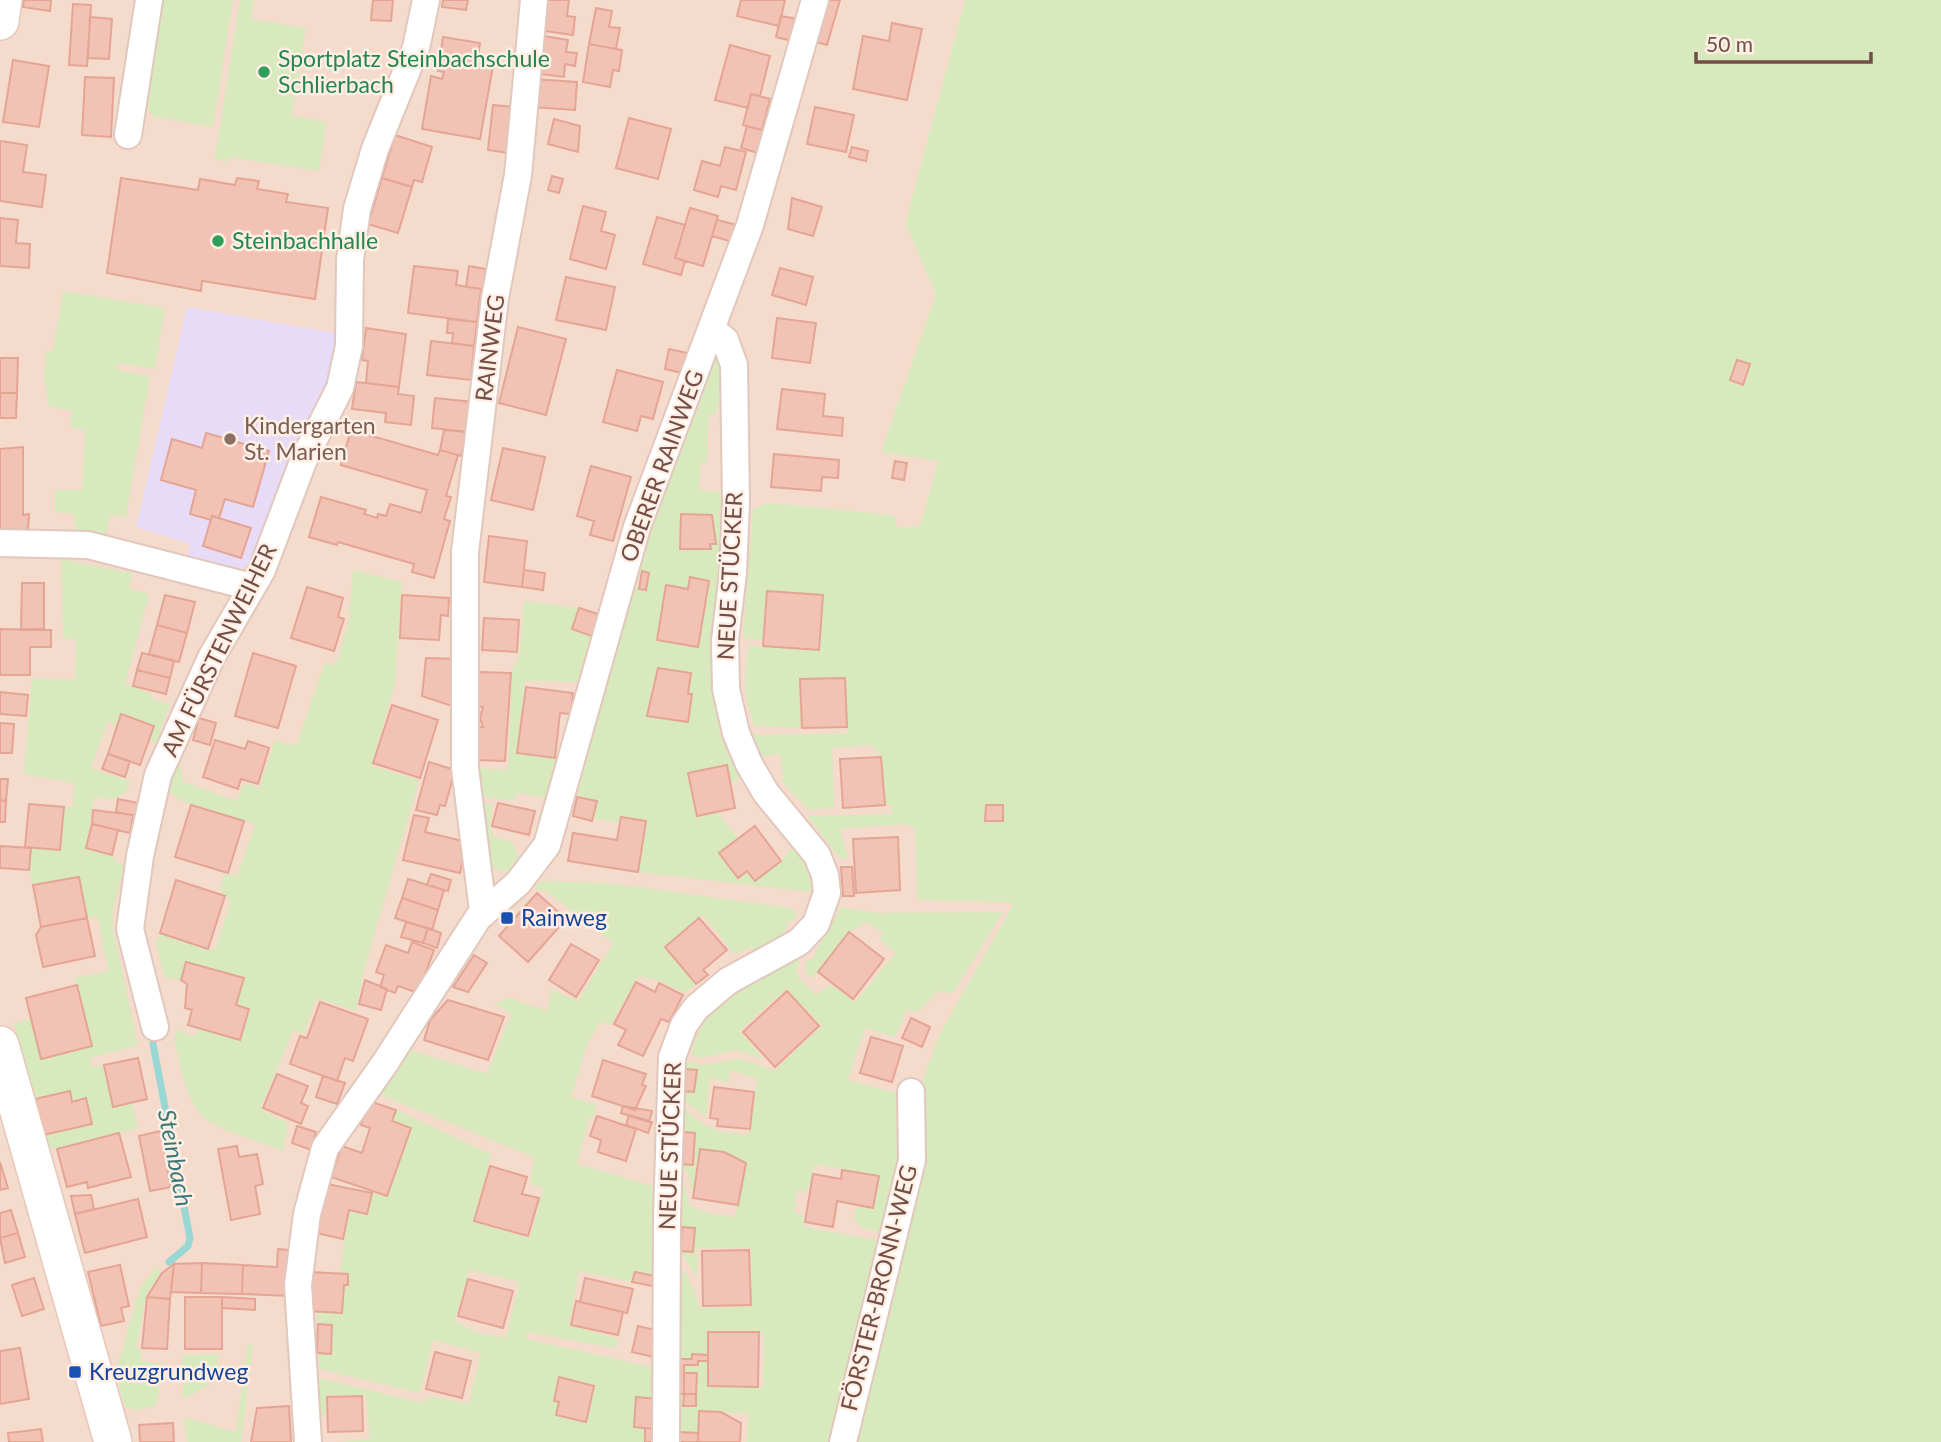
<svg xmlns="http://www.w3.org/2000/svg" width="1941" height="1442" font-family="Lato,sans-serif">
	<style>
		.residential { fill: #f4dbcc }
		.education { fill: #e8dbf8 }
		.green { fill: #d7e9bd; fill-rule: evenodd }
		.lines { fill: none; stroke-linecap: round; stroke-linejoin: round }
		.stream { stroke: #99d7d5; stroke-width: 7 }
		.building { fill: #f2c2b5; stroke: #e5a595; stroke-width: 2 }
		.street-casing { stroke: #e2c7bd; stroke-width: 30 }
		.secondary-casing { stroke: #e7c7ba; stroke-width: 40 }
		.street { stroke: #fff; stroke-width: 26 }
		.secondary { stroke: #fff; stroke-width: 37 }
		.leisure-dot { fill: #2e9e5b; stroke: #ffefe4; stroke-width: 2.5 }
		.education-dot { fill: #8d6e63; stroke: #ffefe4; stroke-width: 2.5 }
		.transit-dot { fill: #1a4fb4; stroke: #ffefe4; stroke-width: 2.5 }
		.labels { text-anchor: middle; stroke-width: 5; stroke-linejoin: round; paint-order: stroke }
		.leisure-label { font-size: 23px; fill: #27864d; stroke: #ffefe4; text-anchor: start }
		.street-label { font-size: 23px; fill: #724e46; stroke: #ffefe4 }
		.education-label { font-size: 23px; fill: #785e54; stroke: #ffefe4; text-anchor: start }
		.transit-label { font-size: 23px; fill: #164399; stroke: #ffefe4; text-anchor: start }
		.water-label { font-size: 24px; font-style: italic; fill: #3a7877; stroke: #ffefe4 }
	</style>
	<rect width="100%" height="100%" fill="#fcebdd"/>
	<path class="residential" d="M0,0H965L905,224L936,294L881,452L938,460L920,526L897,527L894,515L768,503L753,510L749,575L841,586L1013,905L940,1033L876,1325L769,1442H0Z"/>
	<path class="education" d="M187,307L336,333L328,377L317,413L250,563L242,569L187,557L190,544L136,527Z"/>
	<path class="green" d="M159,0H233L213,127L154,117L142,102Z
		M240,0H254L251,19L306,28L292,116L327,122L319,171L229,157L228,162L215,159Z
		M965,0H1941V1442H746L749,1414L700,1411L698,1433L679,1432L684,1365H697L698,1361H708V1386L763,1388L764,1333L708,1332V1355L678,1359V1261L695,1291L699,1308L752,1307L751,1248H697V1278L680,1251L678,1177L682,1178L690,1206L711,1214L735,1217L746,1163L724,1152L700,1149L693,1198L688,1172L680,1169L682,1133L678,1123L679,1104L701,1122L718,1131L749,1135L757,1079L729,1070V1082L710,1078L706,1117L681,1099L687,1062L703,1065L739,1058L774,1071L822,1026L786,989L739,1031L764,1059L736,1050L701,1058L691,1055C703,994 766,980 809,947L800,958L796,974L816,995L831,985L855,1002L896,953L880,940L883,933L866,922L849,932L813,978L805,972L806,961L813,959C819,939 833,926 840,907L878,913L1003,912L953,993L939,991L918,1012L907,1009L895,1037L865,1028L848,1080L900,1094L908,1142L903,1178L884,1233L860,1227L854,1218L857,1207L874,1209L880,1176L815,1164L807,1192L797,1191L794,1212L804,1216V1227L886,1242L864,1321L876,1325L916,1172L919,1090L940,1033L1013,905L1006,902L917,900L915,829L906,824L840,829L848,858H840L807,816L892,814L891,805H885L881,757L871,745L832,748L834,808L808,810L783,783L780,754L757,756L752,735L848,733L845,678L801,679L802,728L755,726C744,700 743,674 749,646L819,649L823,595L767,591L764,640L743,638L753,509L768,503L894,515L897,527L920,526L938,461L881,452L936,294L905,224Z
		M63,291L165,308L155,369L116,363V369L150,377L126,517L110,515L106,537L76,532L73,514L55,512V490H82L85,430L70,427L72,411L49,406L44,378L46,351L53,352Z
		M714,357L723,361V395L719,398L716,414H709L707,462H701L699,490L723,492L722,556L711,652V686L721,737L740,778L730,784L726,765L688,773L697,816L717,812L738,838L719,853L738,877L747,871L755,880L781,861L793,846L811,875V892L638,872L645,821L622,817L620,823L593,818L596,801L577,797L631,588H639L641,547L691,416L698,412L700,392ZM681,514L712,515L716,543L710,544V549H680ZM666,586L688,589L698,647L658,640ZM658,668L691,673L688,694L692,695L688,722L647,716L651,687H655Z
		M61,559L132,573L129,588L149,594L125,684L153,694L152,700L170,704L156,743L149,741L154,727L121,715L117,725L108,721L91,768L130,781L128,789L116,799L94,797L86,848L112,855L115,861L125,865L113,909V928L138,1045L90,1058L93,1067L104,1065L113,1106L132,1103L138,1128L57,1149L47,1147L43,1135L85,1098L72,1102L70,1091L35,1099L14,1024L31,1018L41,1058L92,1046L74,978L108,971L97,916L87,918L33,885L29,870L31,848L60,850L64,807H73L74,783L24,774L32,678L75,680L76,640L63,638Z
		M353,570L402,582L395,683L372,766L419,780L364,970L356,1011L316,998L304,1034L294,1029L260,1109L288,1123L283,1151C262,1142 210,1128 198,1112C184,1091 180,1062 174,1039L178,1030L194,1036L198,1028L240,1040L248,1009L236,1005L244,978L187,962L181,980L164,977L156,942L160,933L215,950L231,901L220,891L224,874L237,876L255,825C228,813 186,810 165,788L180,754L182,781L236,801L244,783L259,788L275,740L296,746L325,662L336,666L349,619Z
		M524,601L579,608L572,629L594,637L582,682L525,681L517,753L561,759L551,799L518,793L513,801L477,796L476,768L508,770L512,671L520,655Z
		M478,801L492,804L490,827L494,837L513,842L521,866C509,873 500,873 488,863Z
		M541,881L607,883L791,908L798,916L788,923L783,936L756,952L751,947L735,955L703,915L665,947L696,984L684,993L660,981L639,976L611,1024L600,1022L588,1043L571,1097L597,1105L593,1118L589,1117L577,1164L656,1187L655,1276L635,1272L632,1282L579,1271L569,1325L618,1339L615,1348L527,1332L526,1339L656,1368L657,1399L636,1397L645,1428V1441L651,1442H340L370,1439L366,1396L328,1395L325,1415H317L314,1377L423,1403L429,1396L469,1404L481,1353L433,1340L420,1393L319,1369L317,1311L342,1312L344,1285H348V1275L340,1274L349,1210L367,1213L372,1193L387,1196L411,1128L392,1121L396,1110L491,1154L474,1222L530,1238L544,1188L530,1184L534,1157L383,1096L380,1088L409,1050L487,1074L511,1014L495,1003L510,998L547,1011L551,989L578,1001L613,943L546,891L535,889ZM469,1270L519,1282L506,1338L478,1333L455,1321ZM559,1378L594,1386L586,1422L556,1415L559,1402L554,1400Z
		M157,1267L162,1273L147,1293L136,1347L142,1351L141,1361L164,1365L156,1406L136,1410L125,1407L115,1375L140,1288Z
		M248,1344L253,1345L241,1442H187L184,1417L236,1432Z
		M218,1354L219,1379L183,1399L182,1355Z"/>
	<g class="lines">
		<path class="stream" d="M153,1044L190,1238L188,1246L169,1262"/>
	</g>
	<path class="building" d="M24,0H51L50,11L23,7Z
		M373,0H393L391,21L371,20Z
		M443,0H468L466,10L442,7Z
		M542,0H569L567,16L575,17L573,35L538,30Z
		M741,0H785L779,26L737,16Z
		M828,0H840L827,45L816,42Z
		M73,4L91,5L87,66L69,65Z
		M596,8L612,11L609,27L620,28L616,49L589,44Z
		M781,16L798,19L792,41L776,37Z
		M90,17L112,19L109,59L88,58Z
		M892,23L922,29L907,100L853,89L863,36L889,41Z
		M538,35L568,40L566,52L577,53L575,66L565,64L564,77L532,73Z
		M443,37L480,43L478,57L494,60L480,139L422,129L431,76L442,79L444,72L438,71Z
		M589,44L622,50L619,71L613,70L610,87L583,82Z
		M730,45L770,56L760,96L751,94L748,108L715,100Z
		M13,60L49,66L39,127L3,122Z
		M85,77L114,78L111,137L82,135Z
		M533,79L577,82L575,110L531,107Z
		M751,94L770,99L762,130L743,125Z
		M493,105L514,107L509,153L488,150Z
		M815,107L854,115L846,152L807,144Z
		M629,118L671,129L658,179L616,168Z
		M554,119L580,126L578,152L548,144Z
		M747,126L765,131L758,153L741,148Z
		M395,135L432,147L422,182L414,180L412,187L382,178Z
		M0,141L27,145L23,172L46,175L42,207L0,201Z
		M725,147L746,152L736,190L721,186L718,197L694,190L702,161L720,166Z
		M852,147L868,151L866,161L849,157Z
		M552,176L563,179L559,193L548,190Z
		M121,178L198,190L200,179L235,185L237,178L259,181L257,189L288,194L286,202L328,208L315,299L202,281L201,291L107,273Z
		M382,178L412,187L398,233L368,224Z
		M792,198L822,207L813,236L788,229Z
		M583,206L606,212L601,231L615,235L606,269L570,259Z
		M690,208L718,216L703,266L675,258Z
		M657,217L685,225L675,258L685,261L681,275L643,264Z
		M0,218L18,220L16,243L30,244L29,268L0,266Z
		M717,220L737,225L733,242L712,236Z
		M414,266L458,271L456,285L481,289L477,322L408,313Z
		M469,266L486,269L483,289L466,287Z
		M780,268L813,277L806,305L772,295Z
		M566,277L615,287L606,330L556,320Z
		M777,318L816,323L810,363L772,358Z
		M448,319L477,322L474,346L452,343L453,333H447Z
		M518,327L566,339L546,415L499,403Z
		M366,328L406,334L399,387L366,383L368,361L362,360Z
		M431,341L474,346L471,380L427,375Z
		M669,349L687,353L682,373L665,369Z
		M0,358H18L17,393H0Z
		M1737,360L1750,364L1743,385L1730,380Z
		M617,370L663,382L653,419L641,416L637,431L603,422Z
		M356,382L399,387L398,394L414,396L411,425L385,422L386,413L352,409Z
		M782,389L825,394L823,416L843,418L842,436L777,429Z
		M0,393H17L16,418H0Z
		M435,398L473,402L470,432L432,428Z
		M351,430L438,455L440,450L458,455L446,496L451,497L444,519L450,521L434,578L412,572L414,564L338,542L337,545L309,537L321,497L366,510L364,514L377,518L378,514L386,516L390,504L421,513L427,490L341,465Z
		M444,430L467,432L461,456L440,450Z
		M206,433L269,451L253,507L225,499L219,518L212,516L211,520L190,514L196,490L161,480L172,439L202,448Z
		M23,447V515L29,514L28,530L0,529V449Z
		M503,448L545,457L533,510L491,500Z
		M774,454L839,460L838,478L822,477L821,491L771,487Z
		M895,461L907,463L904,480L892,478Z
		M591,466L631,477L613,541L590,535L594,521L577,516Z
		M681,514L712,515L716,544H710L711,549H680Z
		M212,516L251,528L241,558L203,546Z
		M489,536L527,541L522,587L484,582Z
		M524,570L545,573L543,590L522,587Z
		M642,571L649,573L646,590L639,589Z
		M690,577L709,581L698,647L657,640L666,585L688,589Z
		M22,583H44V629L21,630Z
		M307,587L343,598L338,617L344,619L334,651L291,638Z
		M767,591L823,595L819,650L763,646Z
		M165,595L195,602L187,633L157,625Z
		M402,595L449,598L448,616L441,615L439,640L400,638Z
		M579,608L601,615L594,637L572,629Z
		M484,618L519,620L517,652L482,650Z
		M157,625L187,633L179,662L149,654Z
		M0,629L51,630V647H30V675H0Z
		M142,653L174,661L170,678L137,670Z
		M253,653L296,666L278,728L235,716Z
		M426,658L456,659L452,706L422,696Z
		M658,668L691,673L688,694H692L688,722L647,716Z
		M137,670L170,678L166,694L133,686Z
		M479,672L511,673L505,761L475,760L477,727H483L480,718L483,707L476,706Z
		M845,678L847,727L802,728L800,679Z
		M526,687L573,693L571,714L560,713L555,758L517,753Z
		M0,692L28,695L26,716L0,714Z
		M392,705L438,720L420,778L373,763Z
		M121,714L154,726L140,765L108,754Z
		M199,718L216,723L210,745L193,740Z
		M0,723L14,724L12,753H0Z
		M215,740L245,749L248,741L269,748L258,784L241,779L238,789L203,777Z
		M108,754L130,761L125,777L102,769Z
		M881,757L885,805L843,808L840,759Z
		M429,762L455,770L445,806L440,805L437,815L416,810Z
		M727,765L735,808L697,816L688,773Z
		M0,779H8L6,801L0,800Z
		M577,797L597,801L592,821L573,816Z
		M118,799L138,803L136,816L116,812Z
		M0,800L6,801L5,822H0Z
		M498,803L535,811L529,835L492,826Z
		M29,804L64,807L60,850L25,847Z
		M191,805L244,821L228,873L175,857Z
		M986,805H1003V821H985Z
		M93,810L133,815L130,833L92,824Z
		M414,815L429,818L425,832L467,842L460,873L403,860Z
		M621,817L646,821L638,872L568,861L573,833L617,840Z
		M92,824L118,830L112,855L86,848Z
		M755,826L781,861L755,881L747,871L738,878L719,853Z
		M898,837L900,890L856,893L853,839Z
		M0,846L31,848L29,870L0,868Z
		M841,867H852L854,896H843Z
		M431,874L451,880L448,891L427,885Z
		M79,877L87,918L41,927L33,885Z
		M408,879L444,890L438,910L402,898Z
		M176,880L225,896L208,949L160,933Z
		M537,893L566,919L528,962L499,936Z
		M402,898L438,910L432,930L395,918Z
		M87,918L95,956L43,967L36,935L41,927Z
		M699,918L727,950L703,970L708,975L696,984L665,947Z
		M406,922L428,928L423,943L401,937Z
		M428,928L441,933L437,948L423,943Z
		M849,932L884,959L853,999L818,972Z
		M412,942L434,950L418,993L398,986L395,993L380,987L384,975L376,972L386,945L408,953Z
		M571,944L599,960L576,997L549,980Z
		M474,955L487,963L468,992L453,987Z
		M186,962L244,978L236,1005L249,1009L240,1040L188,1025L192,1010L185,1008L187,984L181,980Z
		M365,980L387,989L381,1010L359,1004Z
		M636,982L655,992L659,983L683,995L669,1022L661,1019L643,1056L618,1045L626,1030L614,1024Z
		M77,985L92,1046L41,1059L26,998Z
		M787,991L819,1026L775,1067L743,1032Z
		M448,1000L504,1017L488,1060L424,1040L430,1020Z
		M320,1002L368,1019L353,1061L345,1058L337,1081L290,1064L300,1036L307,1038Z
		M911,1018L930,1027L922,1047L902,1038Z
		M871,1037L903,1046L892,1082L860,1073Z
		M138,1058L147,1099L113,1107L104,1065Z
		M603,1060L646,1074L642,1085L646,1086L635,1110L592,1096Z
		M684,1069L697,1070L694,1092L681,1091Z
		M277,1074L308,1086L301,1103L308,1106L301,1124L263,1108Z
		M323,1076L345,1083L337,1104L316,1097Z
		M714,1087L754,1092L750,1129L717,1126L718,1119L710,1118Z
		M70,1091L72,1102L86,1098L92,1124L43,1135L35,1099Z
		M369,1101L396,1110L392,1121L411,1128L387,1196L331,1177L342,1146L362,1153L370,1128L361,1125Z
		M623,1106L652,1111L649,1122L621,1113Z
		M629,1115L652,1122L648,1133L626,1125Z
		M597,1116L636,1129L626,1161L598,1152L601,1140L590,1136Z
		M297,1126L316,1132L311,1150L292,1143Z
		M160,1131L171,1187L150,1191L139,1136Z
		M682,1132L695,1133L693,1165L680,1164Z
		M119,1133L131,1177L88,1188L87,1182L67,1187L57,1149Z
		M237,1146L239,1157L257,1154L263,1184L255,1186L260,1214L231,1220L218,1149Z
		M700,1149L724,1152L746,1163L738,1205L693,1198Z
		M0,1162L8,1188L0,1190Z
		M490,1166L527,1177L522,1194L539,1198L528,1236L474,1221Z
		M842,1170L879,1176L873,1208L837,1201L833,1227L805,1222L813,1174L841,1179Z
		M322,1183L372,1193L367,1214L349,1210L343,1239L312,1232Z
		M91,1195L94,1209L75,1214L71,1196Z
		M138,1199L147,1237L85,1253L75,1214Z
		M11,1210L18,1233L0,1238V1213Z
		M682,1227L695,1228L693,1252L680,1251Z
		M18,1233L25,1257L5,1263L0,1238Z
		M278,1249L288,1250L290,1296L242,1294L243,1265L277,1267Z
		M749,1250L751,1305L703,1306L702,1251Z
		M202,1263L243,1265L242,1294L201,1293Z
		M202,1263L201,1293L171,1292L174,1264Z
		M174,1264L170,1299L147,1297L162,1273Z
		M120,1265L129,1306L121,1308L124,1321L101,1326L88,1272Z
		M310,1272L348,1274V1285H344L342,1313L308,1311Z
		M635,1272L655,1276L653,1286L632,1282Z
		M34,1278L44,1309L22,1316L12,1285Z
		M585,1278L633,1289L627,1313L580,1302Z
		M468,1279L513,1291L503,1328L458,1316Z
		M147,1297L170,1299L167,1349L142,1348Z
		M185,1297H222V1349H185Z
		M222,1297L255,1299V1310L222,1308Z
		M576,1301L623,1312L618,1335L571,1325Z
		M318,1324L332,1325L331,1354L317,1353Z
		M638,1326L655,1330L654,1357L632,1352Z
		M708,1332H759L758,1387L708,1386Z
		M20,1348L29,1399L0,1404V1351Z
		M435,1352L471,1361L462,1398L426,1389Z
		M692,1354L708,1355V1361H698V1365H684V1394H677L678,1359H692Z
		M684,1373H697L696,1394H684Z
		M559,1377L594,1386L586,1422L556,1415L559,1402L554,1401Z
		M684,1394H696V1406H683Z
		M362,1396L363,1431L328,1432L327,1397Z
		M636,1397L657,1399L655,1429L634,1427Z
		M289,1406L291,1442H251L257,1408Z
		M699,1411L721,1412L741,1423L740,1442H698Z
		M173,1423L174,1442H140L139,1425Z
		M645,1428L655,1429L654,1442H645Z
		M41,1429L43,1442H9L8,1433Z
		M679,1432L698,1433V1442H678Z"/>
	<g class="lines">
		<defs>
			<path id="street" d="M128,135L149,0
				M0,543L88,545L252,587
				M483,911L465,768V552L495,298L518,175L534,0
				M155,1027L130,929L140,856L158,775L211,658L262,570L304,459L340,388L349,346L350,260L357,209L375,149L416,48L426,0
				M308,1442L298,1285L307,1214L325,1148L385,1063L478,918L518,883L547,845L637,527L750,225L815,0
				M666,1442L667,1217L672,1057L684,1025L696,1008L728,981L799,942L816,924L827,893L825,875L817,855L766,793L749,764L736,733L726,689L725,640L733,573L736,503L734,365L725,340L713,330
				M843,1442L912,1160L911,1092"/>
			<path id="secondary" d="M0,21L3,0
				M0,1045L113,1442"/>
		</defs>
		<use href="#street" class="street-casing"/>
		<use href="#secondary" class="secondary-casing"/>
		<use href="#street" class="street"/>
		<use href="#secondary" class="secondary"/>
	</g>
	<g class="leisure-dot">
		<circle cx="264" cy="72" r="7"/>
		<circle cx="218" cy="241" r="7"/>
	</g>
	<circle class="education-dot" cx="230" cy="439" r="7"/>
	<g class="transit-dot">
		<rect x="500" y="911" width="14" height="14" rx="3.5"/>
		<rect x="68" y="1365" width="14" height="14" rx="3.5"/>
	</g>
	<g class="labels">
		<g class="leisure-label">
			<text x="278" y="67">Sportplatz Steinbachschule<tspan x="278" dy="26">Schlierbach</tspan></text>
			<text x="232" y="249">Steinbachhalle</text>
		</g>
		<g class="street-label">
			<text transform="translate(490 348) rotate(-83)" y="8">RAINWEG</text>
			<text transform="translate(662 466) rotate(-70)" y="8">OBERER RAINWEG</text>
			<text transform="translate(730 576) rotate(-87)" y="8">NEUE STÜCKER</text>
			<text transform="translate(219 650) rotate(-64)" y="8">AM FÜRSTENWEIHER</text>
			<text transform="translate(670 1146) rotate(-88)" y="8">NEUE STÜCKER</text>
			<text transform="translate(879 1288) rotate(-76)" y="8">FÖRSTER-BRONN-WEG</text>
		</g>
		<g class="education-label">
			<text x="244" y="434">Kindergarten<tspan x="244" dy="26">St. Marien</tspan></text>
		</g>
		<g class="transit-label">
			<text x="521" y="926">Rainweg</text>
			<text x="89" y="1380">Kreuzgrundweg</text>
		</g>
		<g class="water-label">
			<text transform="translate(175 1158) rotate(79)" y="8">Steinbach</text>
		</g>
	</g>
	<path d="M1696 52v10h175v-10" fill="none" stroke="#724e46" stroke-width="3.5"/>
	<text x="1706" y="52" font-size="21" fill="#724e46" stroke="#ffefe4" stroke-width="5" paint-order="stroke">50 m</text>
</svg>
